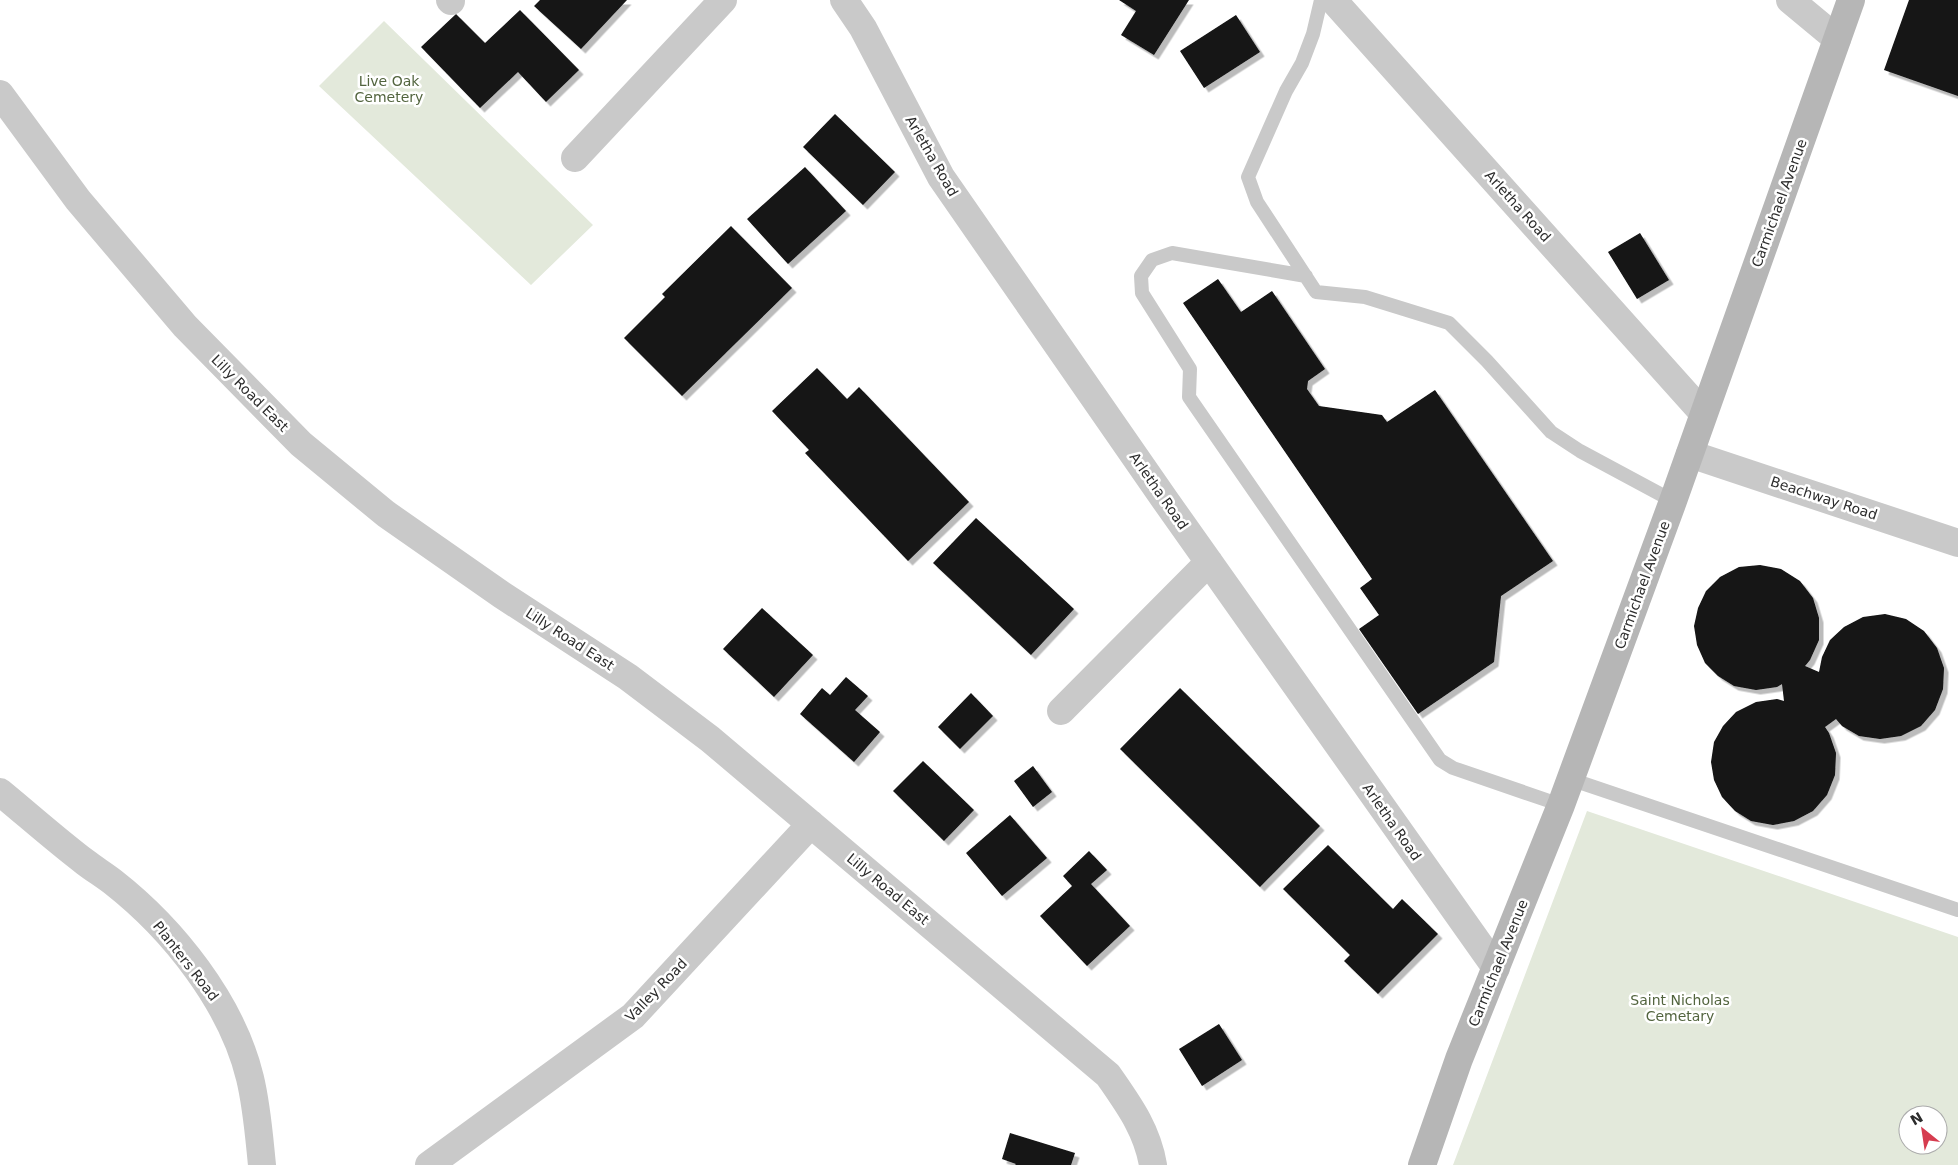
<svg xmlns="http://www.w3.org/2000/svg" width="1958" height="1165" font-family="'DejaVu Sans',sans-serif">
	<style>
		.green { fill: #e3e9db; fill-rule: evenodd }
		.building { fill: #131313; filter: url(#shadow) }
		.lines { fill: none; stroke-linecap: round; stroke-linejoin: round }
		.lane { stroke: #c9c9c9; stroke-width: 14 }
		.street { stroke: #c9c9c9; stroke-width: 28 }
		.secondary { stroke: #b6b6b6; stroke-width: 28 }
		.labels { text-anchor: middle; stroke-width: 5; stroke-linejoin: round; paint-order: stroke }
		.park-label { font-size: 14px; fill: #52643e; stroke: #fff }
		.street-label { font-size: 14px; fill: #2c2c2c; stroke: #fff }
	</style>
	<defs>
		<filter id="shadow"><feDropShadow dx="4.5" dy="4.5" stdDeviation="0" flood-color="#0004"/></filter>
	</defs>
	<rect width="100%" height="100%" fill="#fff"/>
	<path class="green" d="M384,21L593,225L531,285L319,86Z
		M1587,811L1958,937V1165H1453ZM1908,1115H1938V1145H1908Z"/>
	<path class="building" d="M540,0H627L581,49L534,6Z
		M1119,0H1189L1154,55L1121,35L1136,11Z
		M1909,0H1958V96L1884,70Z
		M520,10L579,70L546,102L518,72L480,108L421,47L456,14L485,43Z
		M1236,15L1260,52L1204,88L1180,51Z
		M835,114L895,172L863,205L803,147Z
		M805,167L846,211L788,264L747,219Z
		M731,226L792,288L682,396L624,338L665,297L662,294Z
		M1640,233L1669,280L1637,299L1608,252Z
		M1218,279L1241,312L1272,291L1325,369L1308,381L1307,389L1319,406L1382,415L1387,422L1435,390L1553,561L1501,596L1494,662L1418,714L1359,629L1379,615L1360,588L1372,579L1183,303Z
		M817,368L847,399L859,387L969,502L908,561L805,453L809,450L772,411Z
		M976,518L1074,609L1031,655L933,563Z
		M1760,565L1781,569L1800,581L1813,598L1819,618V640L1810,660L1805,666L1819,672L1822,657L1830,640L1844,627L1863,617L1885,614L1906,619L1924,631L1937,648L1944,668L1943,689L1935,710L1921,726L1901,736L1880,739L1859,736L1842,726L1836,719L1825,727L1829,733L1836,753L1835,775L1827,795L1813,811L1794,821L1773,825L1751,821L1735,811L1722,797L1714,780L1711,762L1714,742L1723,726L1736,712L1756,702L1777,699L1784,701L1782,684L1777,687L1756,690L1734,686L1718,676L1705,663L1697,645L1694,626L1698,608L1706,591L1720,577L1739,567Z
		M762,608L813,655L774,697L723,649Z
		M846,677L868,696L855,710L880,732L854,762L800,714L822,688L830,695Z
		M1180,688L1320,826L1260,887L1120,749Z
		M971,693L993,716L960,749L938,727Z
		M923,761L974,810L944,841L893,791Z
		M1033,766L1052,792L1033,807L1014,781Z
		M1010,815L1047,858L1002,896L966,853Z
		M1328,845L1393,909L1402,899L1438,934L1378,994L1344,961L1350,955L1283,889Z
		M1089,851L1107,870L1091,884L1130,926L1087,966L1040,916L1072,886L1063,876Z
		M1219,1024L1242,1060L1202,1086L1179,1049Z
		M1010,1133L1075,1153L1071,1165H1015L1016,1164L1002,1159Z"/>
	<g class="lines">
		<path class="lane" d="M1321,0L1313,34L1302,63L1286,91L1248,177L1257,202L1316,292L1365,297L1449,323L1487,361L1551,432L1580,451L1673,501
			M1306,276L1172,253L1152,260L1141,276L1142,293L1190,369L1189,397L1440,760L1453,768L1561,805
			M1570,779L1958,910"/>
		<path class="street" d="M450,0L451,1
			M844,0L863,28L941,177L1165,500L1496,968
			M1333,0L1703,413
			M1790,0L1837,39
			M0,94L78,200L185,326L301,444L386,514L502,595L628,677L710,739L1108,1075C1128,1104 1147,1129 1153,1165
			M575,158L723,0
			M1690,454L1958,543
			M1061,711L1209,562
			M0,792C28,815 56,840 85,862C94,869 104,875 113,882C173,929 232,1003 250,1078C257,1107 259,1136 262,1165
			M429,1165L633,1016L811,824"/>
		<path class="secondary" d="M1422,1165L1459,1059L1561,805L1673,501L1851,0"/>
	</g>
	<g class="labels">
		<g class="park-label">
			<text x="389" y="86">Live Oak<tspan x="389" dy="16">Cemetery</tspan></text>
			<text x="1680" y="1005">Saint Nicholas<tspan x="1680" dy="16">Cemetary</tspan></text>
		</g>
		<g class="street-label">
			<text transform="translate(932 156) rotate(60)" y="5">Arletha Road</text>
			<text transform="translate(1779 203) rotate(-70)" y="5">Carmichael Avenue</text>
			<text transform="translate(1518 206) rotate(48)" y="5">Arletha Road</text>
			<text transform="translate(250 393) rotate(45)" y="5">Lilly Road East</text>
			<text transform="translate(1159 491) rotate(55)" y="5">Arletha Road</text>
			<text transform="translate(1824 498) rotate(18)" y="5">Beachway Road</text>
			<text transform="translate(1642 585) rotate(-70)" y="5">Carmichael Avenue</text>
			<text transform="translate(570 639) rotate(33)" y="5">Lilly Road East</text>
			<text transform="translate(1392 822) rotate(55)" y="5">Arletha Road</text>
			<text transform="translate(888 889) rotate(40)" y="5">Lilly Road East</text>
			<text transform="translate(186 961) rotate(52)" y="5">Planters Road</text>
			<text transform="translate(1498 963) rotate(-68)" y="5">Carmichael Avenue</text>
			<text transform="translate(656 990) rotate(-46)" y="5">Valley Road</text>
		</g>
	</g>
	<g transform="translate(1923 1130) rotate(330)"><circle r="24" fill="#ffffff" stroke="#ababab"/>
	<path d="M0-4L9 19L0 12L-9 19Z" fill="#d63c4f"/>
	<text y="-8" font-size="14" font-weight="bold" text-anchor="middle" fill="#2c2c2c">N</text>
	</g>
</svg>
